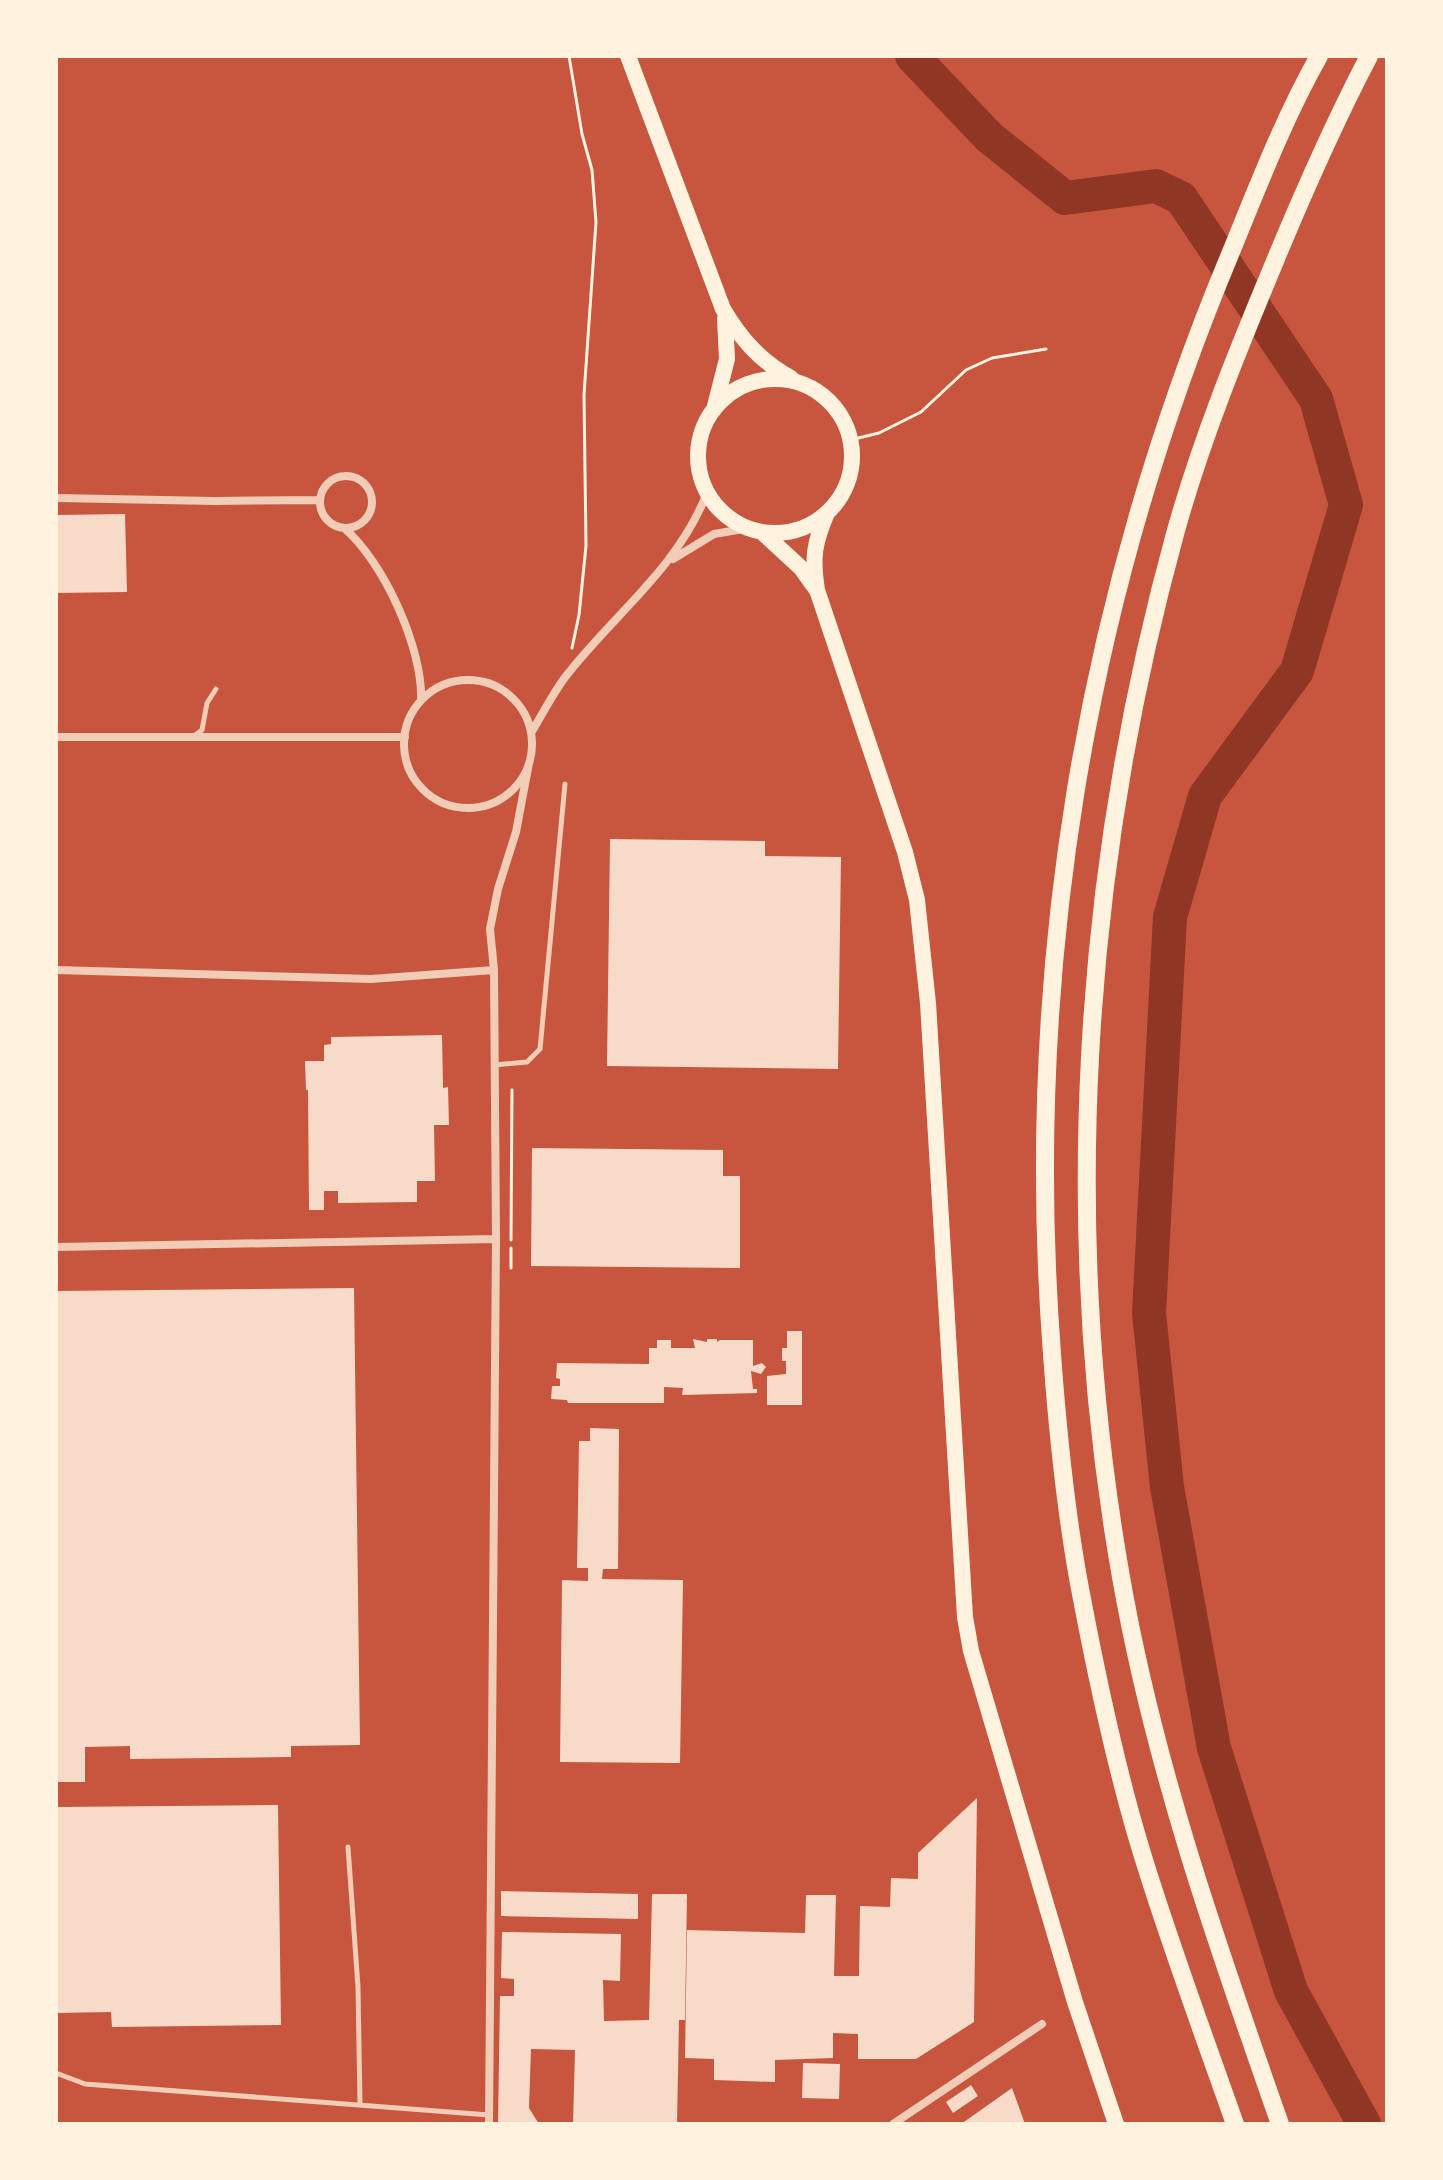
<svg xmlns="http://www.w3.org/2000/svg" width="1443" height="2180" font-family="Commissioner,sans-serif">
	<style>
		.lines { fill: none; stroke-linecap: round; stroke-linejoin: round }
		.river { stroke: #8f3625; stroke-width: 34 }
		.building { fill: #f7dbc8 }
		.path { stroke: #fff3e0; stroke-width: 3 }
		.service { stroke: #f1ccb7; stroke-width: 5 }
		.minor { stroke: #f1ccb7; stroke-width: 8 }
		.primary { stroke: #fff3e0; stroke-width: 16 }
		.motorway { stroke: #fff3e0; stroke-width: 18 }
	</style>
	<rect width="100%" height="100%" fill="#c8553d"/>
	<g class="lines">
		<path class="river" d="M912,56L989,137L1065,198L1156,186L1181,198L1316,399L1346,505L1297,671L1205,796L1170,917L1149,1313L1167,1487L1214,1748L1291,1991L1364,2124"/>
	</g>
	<path class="building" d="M125,514L127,592L56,593V515Z
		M610,839L765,841V856L841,857L838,1069L607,1066Z
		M442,1035L443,1088L448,1087L449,1125H434L435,1181H417V1202L338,1203V1191H324V1210H309L308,1090H306L305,1061H324V1045L331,1044V1037Z
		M532,1148L723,1150V1176H740V1268L531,1266Z
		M354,1288L360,1745L291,1746V1757L130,1759V1746L85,1747V1782H56V1291Z
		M787,1331H802V1405H767V1376L786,1374V1361H782V1348H787Z
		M693,1339L707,1342V1339H717V1342L720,1340H753V1366L762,1363L766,1367L761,1374L751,1371L753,1389H757V1393L682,1395L683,1388L664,1387V1403H568L567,1400L551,1399L552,1386H560V1379L556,1378L557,1363L649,1364V1348H657V1340H671V1348H695Z
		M590,1428L619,1429L618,1569H603L602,1579L683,1580L680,1763L560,1762L562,1580L588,1581V1568H577L579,1441H590Z
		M977,1798L974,2022L916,2059H858V2034L833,2033V2058L775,2060V2082L714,2080V2059L685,2058L687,1930L805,1933L806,1895H836L834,1976H859L860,1906L890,1907L891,1878L918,1879V1853Z
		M278,1805L281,2025L112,2027L111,2012L56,2013V1807Z
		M501,1891L638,1894V1919L501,1916Z
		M652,1894H687L685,2020H679L677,2124H573L575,2050L531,2049L529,2108L539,2124H498L500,1996H514V1979L501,1978L502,1932L621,1934L620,1981L603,1980L604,2021L649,2020Z
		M803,2063L840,2064L839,2099L802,2098Z
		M971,2085L978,2096L953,2113L946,2102Z
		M1012,2088L1025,2124H961Z"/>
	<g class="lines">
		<path class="path" d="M569,56L582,134L592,170L596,222L584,395L586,546L579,615L572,648
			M850,440L879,433L921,412L966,370L992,358L1046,349
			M511,1240L512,1090
			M511,1268V1248"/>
		<path class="service" d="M194,736L202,730L207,703L216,689
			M495,1065L527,1062L540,1049L565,784
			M348,1847L358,1987L360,2104
			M56,2073L85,2084L489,2115"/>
		<path class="minor" d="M320 502a26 26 0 1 1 52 0a26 26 0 1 1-52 0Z
			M56,498L214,501L319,500
			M344,528C384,562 423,649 421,700
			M673,559L714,534L749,528
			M404 744a64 64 0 1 1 128 0a64 64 0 1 1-128 0Z
			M531,733C542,715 553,693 566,676C615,613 677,569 707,493
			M56,737H405
			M56,970L371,979L494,970
			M56,1247L496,1239
			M489,2124L496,1239L494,970L490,929L498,889L516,832L529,763
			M893,2124L1042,2024"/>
		<path class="primary" d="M628,56L723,309C741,339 760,361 791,378
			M698 456a77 77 0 1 1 154 0a77 77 0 1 1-154 0Z
			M715,406L727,359L725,318
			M827,513C814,543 812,558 817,590L905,852L917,900L928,1003L965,1617L971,1651L1075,2002L1116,2124
			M762,532L801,568L816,589"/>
		<path class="motorway" d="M1235,2124C1203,2033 1169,1942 1141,1850C1116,1768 1098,1683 1082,1599C1066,1518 1058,1436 1052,1354C1023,974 1084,603 1231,252C1258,186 1284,118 1319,56
			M1280,2124C1217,1945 1154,1766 1121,1577C1060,1231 1082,872 1175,534C1201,440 1238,350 1275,261C1304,191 1334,123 1369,56"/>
	</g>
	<rect width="1443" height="2180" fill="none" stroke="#fff3e0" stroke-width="116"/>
</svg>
